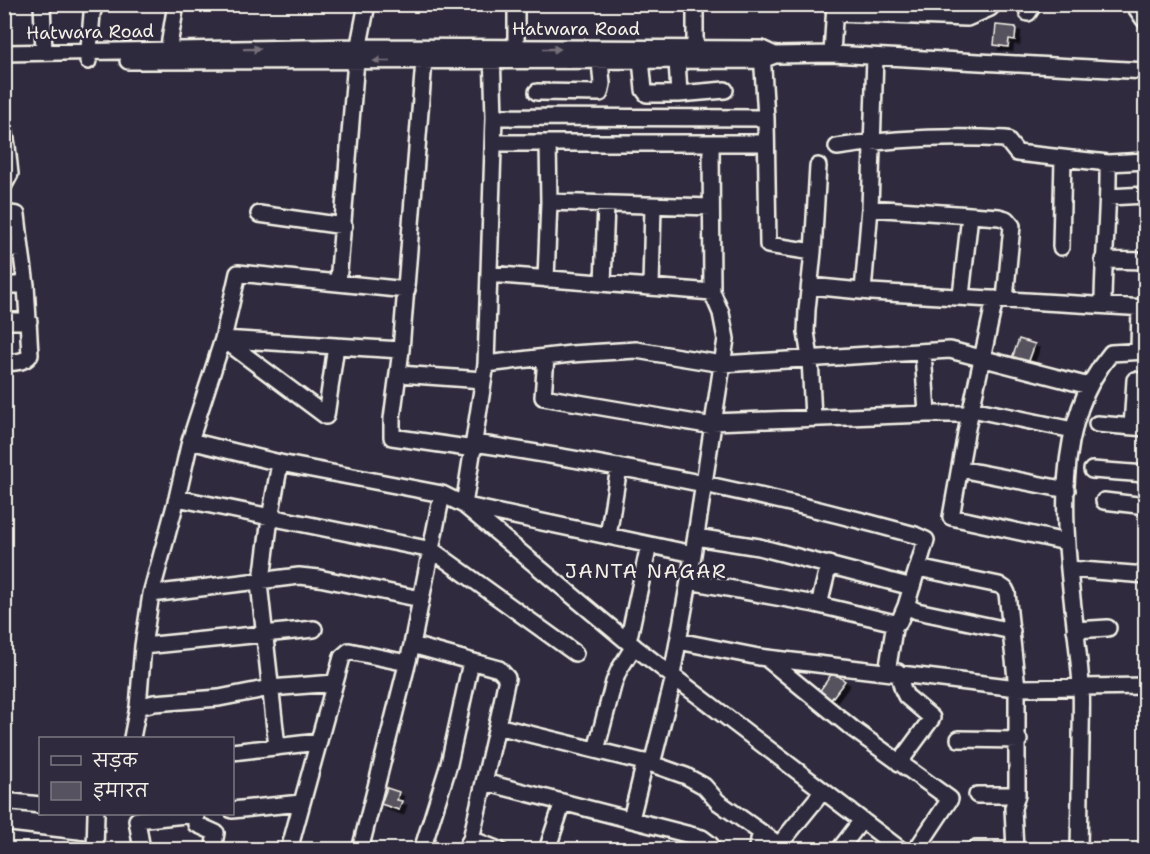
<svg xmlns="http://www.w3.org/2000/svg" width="1150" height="854" font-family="'Shantell Sans','Playpen Sans Deva',sans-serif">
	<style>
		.building { fill: #56525f; stroke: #f4f1e8; stroke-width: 1.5; filter: url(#shadow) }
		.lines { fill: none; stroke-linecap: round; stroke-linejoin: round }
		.minor-casing { stroke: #f4f1e8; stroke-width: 20 }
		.highway-casing { stroke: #f4f1e8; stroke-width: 26 }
		.minor { stroke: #2f2a3d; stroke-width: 15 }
		.highway { stroke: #2f2a3d; stroke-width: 21 }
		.oneway { fill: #747079 }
		.labels { text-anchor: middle; stroke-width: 5; stroke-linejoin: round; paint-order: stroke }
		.street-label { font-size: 18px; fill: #f4f1e8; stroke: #2f2a3d }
		.neighbourhood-label { font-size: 20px; letter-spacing: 1.5px; fill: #f4f1e8; stroke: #2f2a3d }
	</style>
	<defs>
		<filter id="shadow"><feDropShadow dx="4.5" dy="4.5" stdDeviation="0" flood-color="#0009"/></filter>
	</defs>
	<rect width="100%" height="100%" fill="#2f2a3d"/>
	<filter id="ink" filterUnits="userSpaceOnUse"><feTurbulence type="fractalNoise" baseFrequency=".0167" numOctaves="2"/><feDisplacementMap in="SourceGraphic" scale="12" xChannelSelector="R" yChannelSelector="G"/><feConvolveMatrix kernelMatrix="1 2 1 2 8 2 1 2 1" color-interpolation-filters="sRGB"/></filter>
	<g filter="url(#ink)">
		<path class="building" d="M883,4H982L979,9L954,11L884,6Z
			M996,25L1016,27L1015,40L1009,39L1008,47L994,45Z
			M1019,339L1035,344L1027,366L1011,361Z
			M833,672L845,681L827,705L816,696Z
			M387,788L399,792L397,800L402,801L399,810L381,804Z"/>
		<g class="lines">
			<defs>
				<path id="minor" d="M42,4L44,52
					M695,4V58
					M835,13L967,18L990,8L994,4
					M1028,13L1034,4
					M516,49V4
					M762,52L766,118L768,245L813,252L807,310L806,332L810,358L813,418
					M4,53L358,47L762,49L775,55L832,54L1146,71
					M832,54L835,4
					M167,58L176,4
					M641,60L644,90L647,94H679L725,90
					M677,60L679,94
					M88,61L92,14L95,4
					M128,61L762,60L775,55
					M537,92L600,93L602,84L600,61
					M494,117L766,118
					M4,128L7,146H4
					M493,143H766
					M837,147C894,138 949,136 1006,139L1017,153L1108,163
					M4,185L10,174L7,146
					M1108,197L1146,195
					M549,202L711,207
					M870,208L875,57
					M4,213L17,215L21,249L4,248
					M259,214L344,226
					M1061,247L1063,158
					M813,252L818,166
					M1103,260L1146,261
					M489,274L712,292
					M546,279L549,202L548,143
					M338,283L356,60L367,4
					M603,283L606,205
					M4,285H26
					M810,286L871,292L1146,308
					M651,287L653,206
					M863,291L870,208L999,217L1006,219L1012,226L1005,299
					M961,296L970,215
					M995,299L966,433L951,517L1066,542
					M1103,305C1103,258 1109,210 1108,163L1146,161
					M4,321H29
					M336,346L326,416L223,339L238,273L407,290
					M401,350L392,419V437L474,449
					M1139,350L1140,307
					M546,357L543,397L713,426
					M4,363C14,362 24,363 30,355L26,285L21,249
					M486,364L571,354L636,350L722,364L950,350L1089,386
					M399,374L483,380
					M972,409L1073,430
					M927,414H970
					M713,422L927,414L923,352
					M1097,424L1146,428
					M1132,427L1135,380
					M190,441L280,463L442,494L464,505L628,642L901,850
					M474,443C623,465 770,495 915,535L926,540L906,606L917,611L1012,631
					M960,469L1067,490
					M1092,470L1146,474
					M177,498L432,550L575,653
					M1104,501L1146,506
					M464,505L486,364L494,117L492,51
					M467,506L693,554
					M608,536L619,467
					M696,537L759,547L912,587
					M918,568L999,585L1005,589L1007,593L1017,688V795L1013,808L1015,850
					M1069,569L1146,575
					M262,580L270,518L280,463
					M689,581L815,604L895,623L899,622L906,606
					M259,583L277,747
					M151,594L299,576L319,578L421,599
					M819,605L829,564
					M314,629L143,646L151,594L177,498L190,441L223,339L401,350L424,61
					M1075,630L1108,628
					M678,641L759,657L1017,688L1146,686
					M628,642L649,545
					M412,645L499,669L507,678L497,726L652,764L686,776L704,786L718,802L779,845L823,791
					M143,646L138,707L154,703L219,698L270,688L335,683
					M766,658L853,729L950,799L916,850
					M887,672L895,623
					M898,672L903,690L906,696L932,718L899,763
					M672,675L689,581L726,339L721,313L712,292L711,143
					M132,738L138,707
					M959,739L1019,740
					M596,750L614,682L619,670L634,646
					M232,752L318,742
					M652,764L674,677
					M484,782L702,838L710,844L711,850
					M977,795H1017
					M4,801L40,805
					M232,810L301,803
					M196,814V824L216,833L213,850
					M631,819L645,762
					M471,839L499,850
					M4,840L90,850
					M975,849H1015
					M95,850L96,814
					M142,850L137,820L195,814
					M289,850L342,657L349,651L407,663
					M360,850L412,645L442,494
					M422,850L449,764L471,662
					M465,850L471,839L497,726
					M547,850L563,802
					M756,850L761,833
					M839,850L862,820
					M1079,850C1080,813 1080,776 1081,740C1081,722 1082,703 1081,685C1074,581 1037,441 1111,353L1146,351
					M1145,850L1146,847"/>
				<path id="highway" d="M1137,4L1146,17"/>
			</defs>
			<use href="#minor" class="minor-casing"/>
			<use href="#highway" class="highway-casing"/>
			<use href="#minor" class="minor"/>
			<use href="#highway" class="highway"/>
		</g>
		<defs><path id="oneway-solid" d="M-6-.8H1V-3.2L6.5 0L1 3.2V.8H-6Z" transform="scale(1.5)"/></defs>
		<g class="oneway">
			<use href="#oneway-solid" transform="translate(252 49) rotate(-1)"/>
			<use href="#oneway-solid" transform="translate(552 49)"/>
			<use href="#oneway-solid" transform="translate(382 61) rotate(-180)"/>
		</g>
	</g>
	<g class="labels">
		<g class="street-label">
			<text x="576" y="35">Hatwara Road</text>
			<text transform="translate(90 32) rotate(-1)" y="6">Hatwara Road</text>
		</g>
		<g class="neighbourhood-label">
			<text x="646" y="578">JANTA NAGAR</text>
		</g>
	</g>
	<rect width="1150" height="854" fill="none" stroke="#2f2a3d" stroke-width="24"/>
	<rect x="12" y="12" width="1126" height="830" fill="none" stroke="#f4f1e8" stroke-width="2" filter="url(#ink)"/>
	<rect x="39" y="737" width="195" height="78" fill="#2f2a3d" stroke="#7e7a81" stroke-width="1.5"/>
	<rect x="51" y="756" width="30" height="9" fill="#2f2a3d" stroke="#7e7a81" stroke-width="1.5"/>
	<text x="93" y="767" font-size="18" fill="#f4f1e8">सड़क</text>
	<rect x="51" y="782" width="30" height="18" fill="#56525f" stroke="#7e7a81" stroke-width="1.5"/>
	<text x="93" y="797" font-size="18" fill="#f4f1e8">इमारत</text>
</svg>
